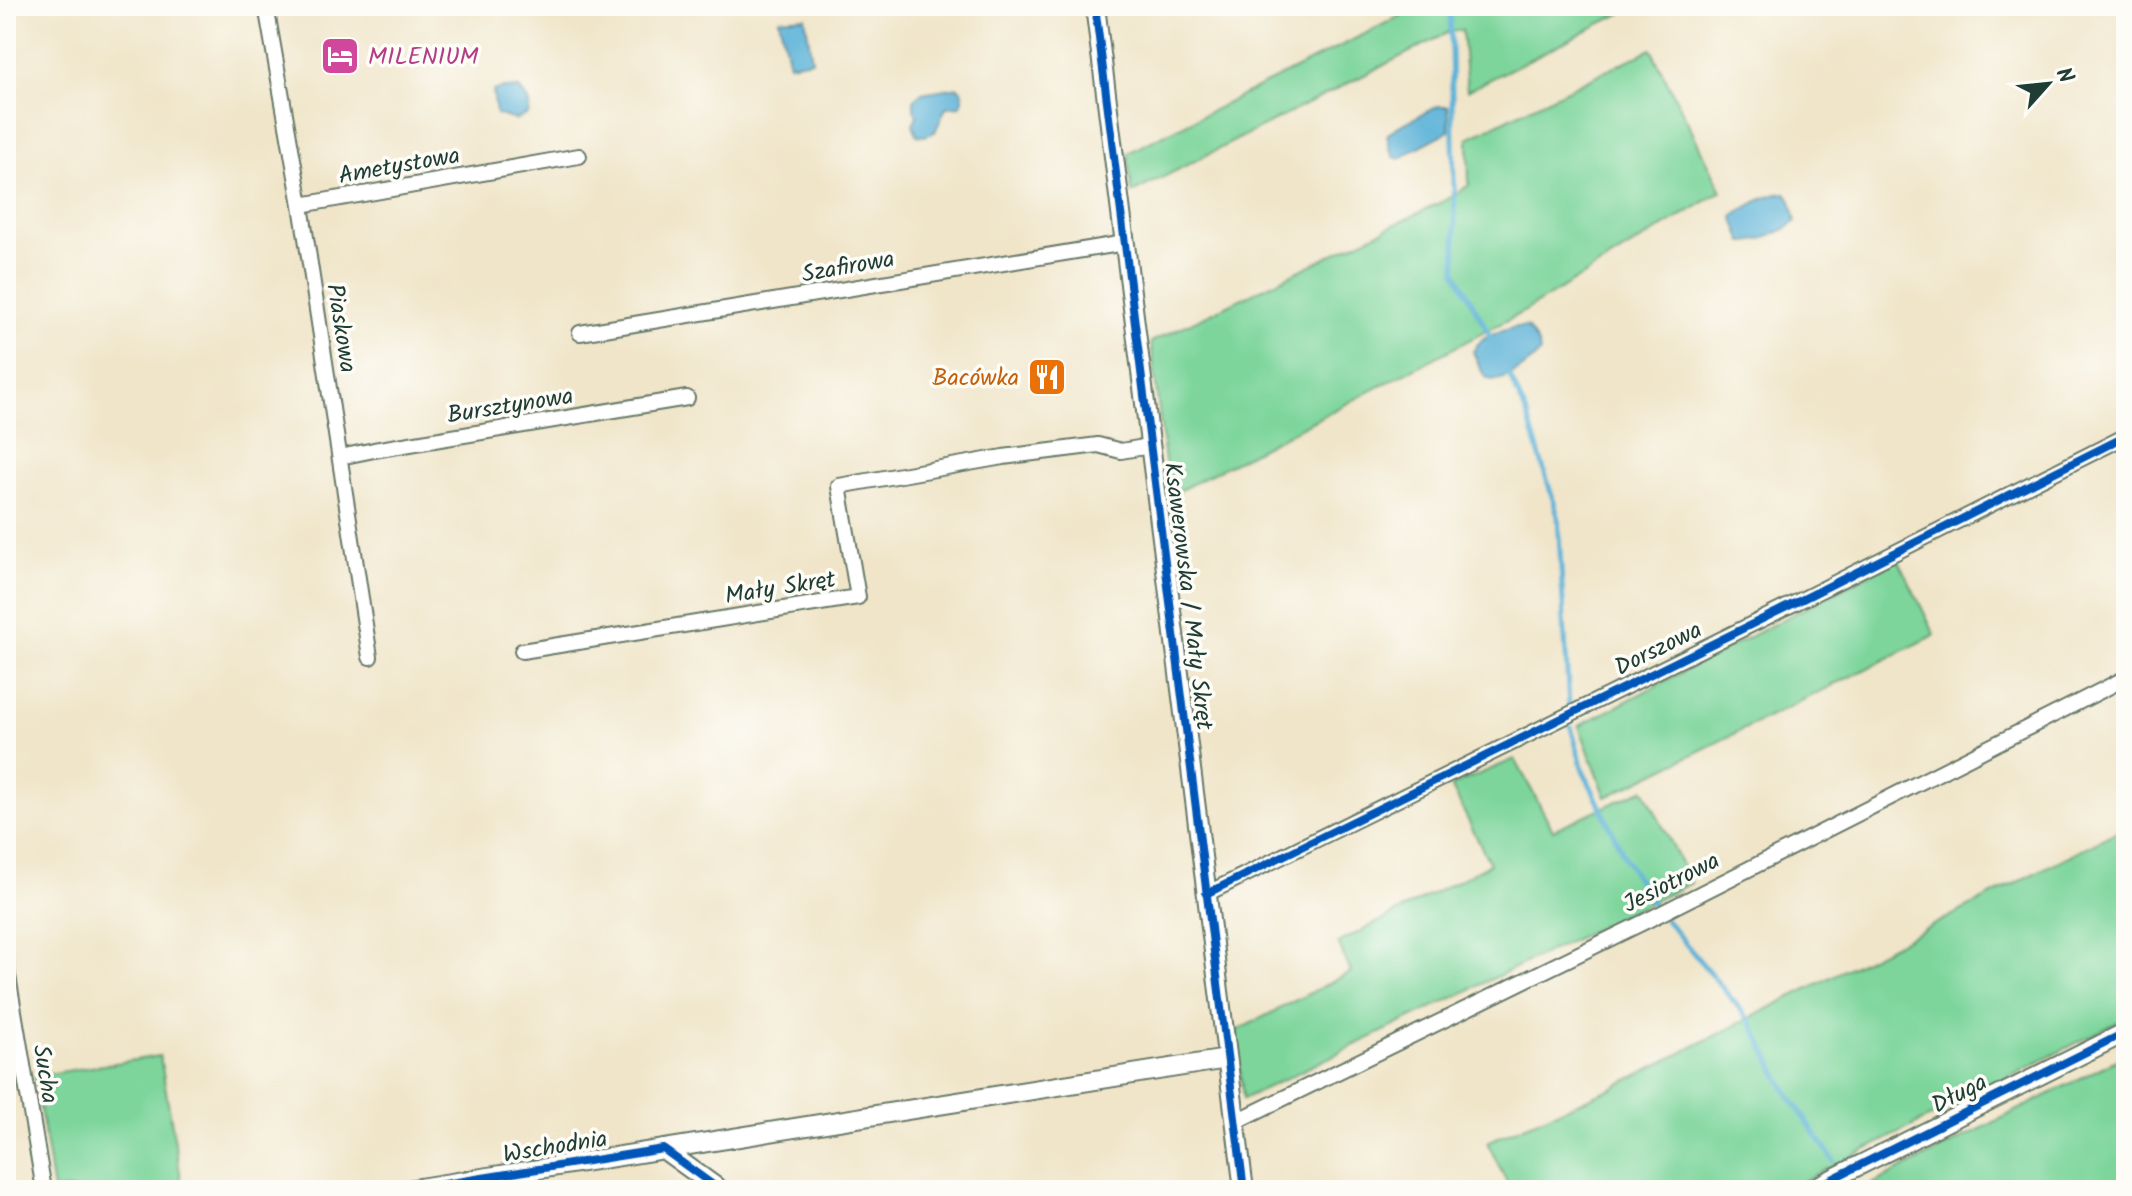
<svg xmlns="http://www.w3.org/2000/svg" width="2132" height="1196" font-family="Kalam,sans-serif">
	<style>
		.green { fill: #7dd59b; stroke: #4e8968; stroke-width: 2 }
		.water { fill: #5cb2d8; stroke: #3e7886; stroke-width: 2 }
		.lines { fill: none; stroke-linecap: round; stroke-linejoin: round }
		.stream { stroke: #5cb2d8; stroke-width: 5 }
		.minor-casing { stroke: #687868; stroke-width: 18 }
		.tertiary-casing { stroke: #687868; stroke-width: 22 }
		.minor { stroke: #fff; stroke-width: 14 }
		.tertiary { stroke: #fff; stroke-width: 18 }
		.cycleway-casing { stroke: #fdfcf7; stroke-width: 13 }
		.cycleway { stroke: #0057b8; stroke-width: 8 }
		.labels { text-anchor: middle; stroke-width: 7; stroke-linejoin: round; paint-order: stroke }
		.hotel-label { font-size: 24px; fill: #b23c85; stroke: #fdfcf7; text-anchor: start }
		.street-label { font-size: 24px; fill: #1f3d34; stroke: #fdfcf7 }
		.food-label { font-size: 24px; fill: #c56008; stroke: #fdfcf7; text-anchor: end }
	</style>
	<rect width="100%" height="100%" fill="#fdfcf7"/>
	<filter id="ink" filterUnits="userSpaceOnUse"><feTurbulence type="fractalNoise" baseFrequency=".0125" numOctaves="2"/><feDisplacementMap in="SourceGraphic" scale="16" xChannelSelector="R" yChannelSelector="G"/><feConvolveMatrix kernelMatrix="1 2 1 2 8 2 1 2 1" color-interpolation-filters="sRGB"/></filter>
	<filter id="wash" filterUnits="userSpaceOnUse"><feTurbulence type="fractalNoise" baseFrequency=".006" numOctaves="4" result="noise"/><feDisplacementMap in="SourceGraphic" scale="32" xChannelSelector="R" yChannelSelector="G"/><feGaussianBlur stdDeviation="1.8" result="paint"/><feColorMatrix in="noise" values="0 0 0 0 0 0 0 0 0 0 0 0 0 0 0 0 0 1.4 0 .05"/><feComposite in="paint" operator="in"/></filter>
	<g filter="url(#wash)">
		<rect width="100%" height="100%" fill="#f0e5c9"/>
		<path class="green" d="M1420,6H1635L1467,91L1462,30L1449,32L1132,193L1128,153Z
			M1651,49L1722,191L1525,311L1169,496L1151,342L1450,198L1469,185L1468,138Z
			M1898,559L1935,635L1606,797L1579,726Z
			M1515,759L1553,830L1644,789L1691,883L1243,1099L1236,1031L1351,972L1338,943L1490,864L1451,786Z
			M2126,827V1018L1786,1190H1511L1487,1142L1612,1088Z
			M2126,1055V1190H1861Z
			M160,1056L183,1190H53L35,1076Z"/>
		<path class="water" d="M805,17L812,60L789,64L779,19Z
			M958,87L963,93V100L960,106L946,107L935,132L925,136L917,135L913,124L917,116L914,109V99L921,93Z
			M504,88L519,89C526,97 532,103 528,114L515,120L496,114L493,91Z
			M1438,106H1448L1449,131L1413,150L1400,159L1394,157L1390,149L1387,135L1395,128Z
			M1786,193L1791,201L1796,221C1785,231 1758,243 1743,242L1733,217C1746,206 1767,194 1786,193Z
			M1516,327H1527L1538,344L1540,352C1533,363 1497,389 1485,376C1480,370 1477,359 1473,352C1479,335 1501,332 1516,327Z"/>
		<g class="lines">
			<path class="stream" d="M1450,6L1456,272L1492,340
				M1507,370L1528,417L1558,516L1569,706
				M1571,727L1583,770L1626,860L1654,906
				M1665,919L1751,1022L1785,1089L1833,1160"/>
		</g>
	</g>
	<g filter="url(#ink)">
		<g class="lines">
			<defs>
				<path id="minor" d="M266,6L301,205L370,657
					M301,205L579,156
					M580,333L1125,243
					M340,457L374,450L687,398
					M522,651L858,597L839,486L1003,457L1098,445L1121,451L1150,446
					M1206,894L1809,596L2126,436
					M6,964L44,1190
					M1235,1122L1646,921L2126,678"/>
				<path id="tertiary" d="M1095,6L1244,1190
					M663,1149L720,1190
					M407,1190L1227,1059
					M1810,1190L2126,1032"/>
			</defs>
			<use href="#minor" class="minor-casing"/>
			<use href="#tertiary" class="tertiary-casing"/>
			<use href="#minor" class="minor"/>
			<use href="#tertiary" class="tertiary"/>
			<defs>
				<path id="cycleway" d="M1095,6L1244,1190
					M1206,894L1809,596L2126,436
					M407,1190L663,1149L720,1190
					M1810,1190L2126,1032"/>
			</defs>
			<use href="#cycleway" class="cycleway-casing"/>
			<use href="#cycleway" class="cycleway"/>
		</g>
	</g>
	<defs>
		<symbol id="hotel-square" viewBox="-11 -11 22 22"><rect x="-9" y="-9" width="18" height="18" rx="4" fill="#d1479c" stroke="#fdfcf7"/><path d="M-6-4.5h1.5V1H6V5H4.5V3h-9V5H-6ZM-4 0a1.8 1.8 0 1 1 3.6 0ZM.5 0V-2.5h3Q6-2.5 6 0Z" fill="#fff"/></symbol>
		<symbol id="restaurant-square" viewBox="-11 -11 22 22"><rect x="-9" y="-9" width="18" height="18" rx="4" fill="#e8710a" stroke="#fdfcf7"/><path d="M-5-6h1v4h1v-4h1v4h1v-4h1v5L-1.5 .5V6h-2V.5L-5-1ZM5-6V6H3V1.5H1.5Q1.5-4 5-6Z" fill="#fff"/></symbol>
	</defs>
	<g fill-rule="evenodd">
		<use href="#hotel-square" x="318" y="34" width="44" height="44"/>
		<use href="#restaurant-square" x="1025" y="355" width="44" height="44"/>
	</g>
	<g class="labels">
		<g class="hotel-label">
			<text x="368" y="64">MILENIUM</text>
		</g>
		<g class="street-label">
			<text transform="translate(399 165) rotate(-10)" y="8">Ametystowa</text>
			<text transform="translate(848 266) rotate(-10)" y="8">Szafirowa</text>
			<text transform="translate(342 328) rotate(81)" y="8">Piaskowa</text>
			<text transform="translate(510 405) rotate(-9)" y="8">Bursztynowa</text>
			<text transform="translate(780 587) rotate(-9)" y="8">Mały Skręt</text>
			<text transform="translate(1189 596) rotate(83)" y="8">Ksawerowska / Mały Skręt</text>
			<text transform="translate(1658 648) rotate(-26)" y="8">Dorszowa</text>
			<text transform="translate(1671 882) rotate(-27)" y="8">Jesiotrowa</text>
			<text transform="translate(46 1074) rotate(81)" y="8">Sucha</text>
			<text transform="translate(1959 1093) rotate(-27)" y="8">Długa</text>
			<text transform="translate(555 1146) rotate(-9)" y="8">Wschodnia</text>
		</g>
		<g class="food-label">
			<text x="1019" y="385">Bacówka</text>
		</g>
	</g>
	<rect width="2132" height="1196" fill="none" stroke="#fdfcf7" stroke-width="32"/>
	<g transform="translate(2048 84) rotate(63)" stroke="#fdfcf7" stroke-width="6" paint-order="stroke">
	<path d="M0-6L14 30L0 20L-14 30Z" fill="#1f3d34"/>
	<text y="-12" font-size="22" font-weight="bold" text-anchor="middle" fill="#1f3d34">N</text>
	</g>
</svg>
